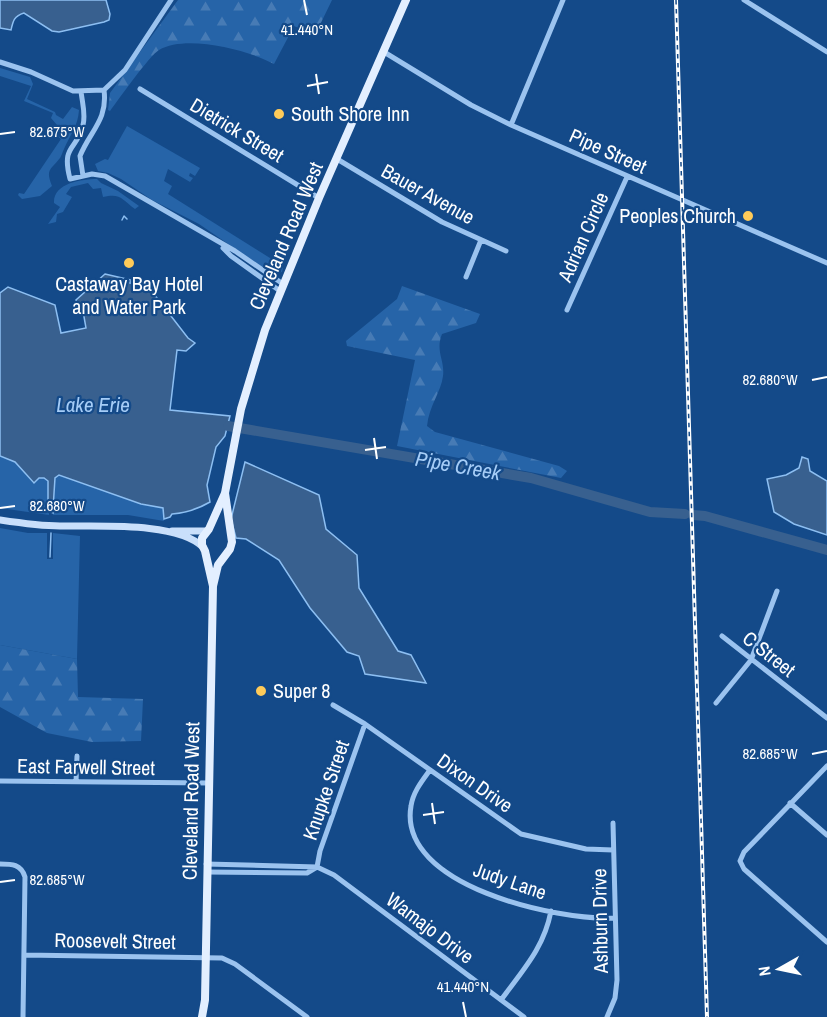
<svg xmlns="http://www.w3.org/2000/svg" width="827" height="1017" font-family="'Archivo Narrow',sans-serif">
	<style>
		.green { fill: #2664a8 }
		.forest { fill: url(#forest-firs) }
		.water { fill: #38608f; stroke: #8dbff2; stroke-width: 1.5 }
		.lines { fill: none; stroke-linecap: round; stroke-linejoin: round }
		.stream { stroke: #8dbff2; stroke-width: 1.5 }
		.river { stroke: #38608f; stroke-width: 10 }
		.minor { stroke: #9bc3ef; stroke-width: 5 }
		.secondary { stroke: #c9dffb; stroke-width: 7 }
		.primary { stroke: #e3efff; stroke-width: 8 }
		.rail-casing { stroke: #fff; stroke-width: 4 }
		.rail { stroke: #144a89; stroke-width: 1.5; stroke-dasharray: 4.5; stroke-linecap: butt }
		.ticks { fill: none; stroke: #fff; stroke-width: 2 }
		.poi-dot { fill: #ffcb59; stroke: #144a89; stroke-width: 2 }
		.labels { text-anchor: middle; stroke-width: 4.5; stroke-linejoin: round; paint-order: stroke }
		.poi-label { font-size: 20px; fill: #fff; stroke: #144a89; text-anchor: start }
		.street-label { font-size: 20px; fill: #fff; stroke: #144a89 }
		.water-label { font-size: 21px; font-style: italic; fill: #a6cdf7; stroke: #144a89 }
		.ticks-label { font-size: 15px; text-anchor: middle; fill: #fff; stroke: #144a89; stroke-width: 4.5; stroke-linejoin: round; paint-order: stroke }
	</style>
	<defs>
		<pattern id="forest-firs" width="22" height="20" patternUnits="userSpaceOnUse" patternTransform="scale(1.5)"><rect width="22" height="20" fill="#2664a8"/><path d="M5 1l3.5 6h-7zM16 11l3.5 6h-7z" fill="#477bb5"/></pattern>
	</defs>
	<rect width="100%" height="100%" fill="#144a89"/>
	<path class="green" d="M0,68L30,77L33,84L27,99L55,112L56,115L63,119L72,107L79,110C78,126 70,135 64,149C63,151 61,157 60,158C51,170 45,169 52,186L40,196L22,199L18,195L19,193L24,194L61,139L56,135L57,125L51,118L53,113L24,101L31,86L0,76Z
		M127,126L200,168L195,176L190,173L189,176L193,178L190,182L168,169L164,181L172,186L168,194L270,258L283,268L282,272L272,274L199,224L152,200L121,179L108,173L98,171L95,164L105,159L108,160Z
		M97,179L101,183L118,191L139,206L135,209C121,199 121,193 103,197L101,188L93,189L88,183L71,187L66,194L72,197L63,212L57,214L56,222L48,224L60,207L54,203C53,183 82,179 97,179Z
		M0,456L15,462L33,483L39,478H44L48,481L49,515L0,508Z
		M59,475L141,504L163,508L164,521L128,515H53L55,478Z
		M0,528L28,533H47V559H53V533L80,536L77,659L0,645Z"/>
	<path class="forest" d="M178,0H332L315,35L294,26L274,64C248,50 186,34 159,50C150,55 118,100 110,111L108,110L110,93Z
		M402,286L480,314L476,323L442,334C435,351 445,360 443,376C441,392 429,406 427,426L435,432L559,466L567,471L561,478L397,446L415,360L347,346L346,341L397,299Z
		M0,645L77,659L78,697L143,699L141,741L92,742L47,733L0,707Z"/>
	<path class="water" d="M0,0H106L110,14L109,20L104,22L59,32L52,31L24,13C14,16 13,21 11,30L0,28Z
		M105,274L131,280L130,283L150,289L188,338L195,343L186,351L177,350L170,410L230,416L225,436L216,447L207,485L210,502C198,509 185,513 172,514L170,517L164,519L163,508L141,504L59,475L55,478L53,509V513L48,511V481L44,478H39L34,483L15,462L0,456V293L8,287L55,305L61,333L86,328L83,311L79,309L76,300Z
		M802,457L808,459L810,471L827,481V535L794,524L774,512L767,479L786,475L799,468Z
		M245,462L319,495L326,529L357,555L359,588L398,651L411,655L426,683L365,674L359,656L347,652L310,608L279,560L246,539L236,538L231,519Z"/>
	<g class="lines">
		<path class="stream" d="M122,220L124,216L127,219
			M50,557L51,533"/>
		<path class="river" d="M228,426L531,478L650,512L685,514
			M693,515L705,516L827,550"/>
		<path class="minor" d="M744,0L827,52
			M384,52L471,105L511,125L827,263
			M0,62L31,72L73,91L104,90
			M140,89L319,198
			M104,90L125,70L171,0
			M81,91C82,102 86,114 83,125C77,151 61,144 70,179L92,174L105,176L235,251L283,284
			M511,125L563,0
			M337,159L442,222L506,251
			M83,176L80,156C90,131 108,120 104,90
			M223,248L231,256L280,291
			M466,277L481,240
			M567,310L627,177
			M722,636L827,718
			M716,703L751,660L777,591
			M333,705L365,724L521,834L586,849L613,850
			M827,766L744,852L740,861L744,869L827,942
			M430,770C422,781 413,792 411,806C397,886 558,921 615,918
			M0,781L209,783
			M76,782L77,756
			M790,803L827,835
			M0,864C12,864 21,864 25,877L23,1017
			M206,864L317,867L334,875L524,1017
			M317,867L320,851L365,724
			M207,872L307,873L317,867
			M24,955L222,958L235,964L307,1017
			M501,1000C523,970 544,948 551,911
			M607,1017L615,998L617,980L613,823"/>
		<path class="secondary" d="M0,520C20,523 40,526 60,526C96,527 176,521 203,547
			M172,531H206"/>
		<path class="primary" d="M213,586L205,551L202,545V538L209,529L225,493L241,409L265,330L319,198L406,0
			M202,1017L205,1000L213,586L218,565L230,549L232,542L225,493"/>
		<defs>
			<path id="rail" d="M676,0L707,1017"/>
		</defs>
		<use href="#rail" class="rail-casing"/>
		<use href="#rail" class="rail"/>
	</g>
	<path class="ticks" d="M304,0L307,15M316,74L319,94M307,86L328,82M0,134L15,132M812,380L827,377M374,438L377,459M365,450L386,447M0,508L15,506M812,754L827,751M432,803L435,824M423,815L444,812M0,882L15,880M463,1002L466,1017"/>
	<g class="poi-dot">
		<circle cx="279" cy="114" r="6"/>
		<circle cx="748" cy="216" r="6"/>
		<circle cx="129" cy="263" r="6"/>
		<circle cx="261" cy="691" r="6"/>
	</g>
	<g class="labels">
		<g class="poi-label">
			<text x="291" y="121">South Shore Inn</text>
			<text x="736" y="223" text-anchor="end">Peoples Church</text>
			<text x="129" y="291" text-anchor="middle">Castaway Bay Hotel<tspan x="129" dy="23">and Water Park</tspan></text>
			<text x="273" y="698">Super 8</text>
		</g>
		<g class="street-label">
			<text transform="translate(237 130) rotate(31)" y="7">Dietrick Street</text>
			<text transform="translate(608 151) rotate(24)" y="7">Pipe Street</text>
			<text transform="translate(428 194) rotate(29)" y="7">Bauer Avenue</text>
			<text transform="translate(286 236) rotate(-67)" y="7">Cleveland Road West</text>
			<text transform="translate(583 237) rotate(-66)" y="7">Adrian Circle</text>
			<text transform="translate(769 654) rotate(38)" y="7">C Street</text>
			<text transform="translate(86 767) rotate(1)" y="7">East Farwell Street</text>
			<text transform="translate(475 783) rotate(35)" y="7">Dixon Drive</text>
			<text transform="translate(326 790) rotate(-71)" y="7">Knupke Street</text>
			<text transform="translate(191 801) rotate(-89)" y="7">Cleveland Road West</text>
			<text transform="translate(510 881) rotate(19)" y="7">Judy Lane</text>
			<text transform="translate(600 921) rotate(-91)" y="7">Ashburn Drive</text>
			<text transform="translate(430 928) rotate(37)" y="7">Wamajo Drive</text>
			<text transform="translate(115 941) rotate(1)" y="7">Roosevelt Street</text>
		</g>
		<g class="water-label">
			<text x="93" y="412">Lake Erie</text>
			<text transform="translate(458 466) rotate(10)" y="7">Pipe Creek</text>
		</g>
	</g>
	<g class="ticks-label">
		<text x="307" y="35">41.440°N</text>
		<text x="57" y="137">82.675°W</text>
		<text x="770" y="385">82.680°W</text>
		<text x="57" y="511">82.680°W</text>
		<text x="770" y="759">82.685°W</text>
		<text x="57" y="885">82.685°W</text>
		<text x="463" y="992">41.440°N</text>
	</g>
	<g transform="translate(779 969) rotate(261)" stroke="#144a89" stroke-width="4.5" paint-order="stroke">
	<path d="M0-4.5L10 22L0 15L-10 22Z" fill="#ffffff"/>
	<text y="-9" font-size="16" font-weight="bold" text-anchor="middle" fill="#ffffff">N</text>
	</g>
</svg>
